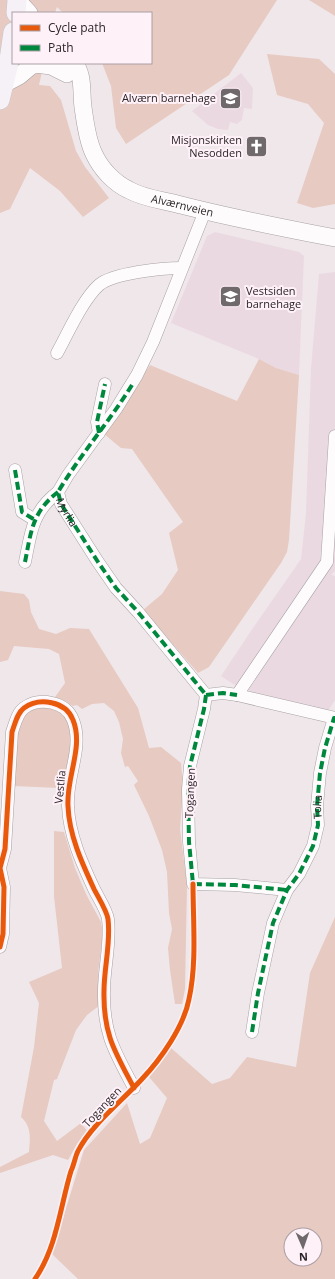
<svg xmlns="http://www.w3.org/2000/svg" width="335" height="1279" font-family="'Open Sans',sans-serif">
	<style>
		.built { fill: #ebd9e2 }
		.green { fill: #e7cac1; fill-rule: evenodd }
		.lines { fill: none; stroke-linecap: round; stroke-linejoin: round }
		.minor-casing { stroke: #a7a1a4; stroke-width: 13 }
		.secondary-casing { stroke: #a7a1a4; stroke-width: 18 }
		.primary-casing { stroke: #cbc6c9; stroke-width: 20 }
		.minor { stroke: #fdfbfc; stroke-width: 12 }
		.secondary { stroke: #fdfbfc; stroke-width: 17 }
		.primary { stroke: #f6f1f7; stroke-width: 19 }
		.quiet { stroke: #00873e; stroke-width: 4; stroke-dasharray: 8 4; stroke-linecap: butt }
		.cycleway-casing { stroke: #fff1f8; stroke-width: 8 }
		.cycleway { stroke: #e8590c; stroke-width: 5 }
		.labels { text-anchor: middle; stroke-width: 4; stroke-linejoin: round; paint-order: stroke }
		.poi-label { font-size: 11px; fill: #2b2528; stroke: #fff1f8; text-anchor: end }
		.street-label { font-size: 11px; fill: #2b2528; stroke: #fff1f8 }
	</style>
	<rect width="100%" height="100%" fill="#f0e7eb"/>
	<path class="built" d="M241,73L253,88L252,109L244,108L242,120L237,124L230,122L228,130L218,129L208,125L192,111Z
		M215,232L299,252L304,256L299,375L276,368L259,359L171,323L207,236Z
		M335,272V571L331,575L335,576V700L328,711L254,694L250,691L233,684L221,676L253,628L301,559L306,513L311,368L319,274Z"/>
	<path class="green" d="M0,0H277L229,75L126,144L116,128L111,86L102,63H151V13H63L57,7L55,13H13V63H44L39,85L50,86L61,100L76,151L85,167L109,198L83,217L60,191L30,168L10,209L0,213Z
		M309,0H335V16Z
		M267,54L319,59L335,74V204L313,208L297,203L324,123L308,104L277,95Z
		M259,359L276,368L299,375L289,540L287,552L281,563L209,667L198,673L143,610L162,594L178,570L169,533L183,522L132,449L121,448L104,434L150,365L237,401Z
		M0,591L24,594L29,600L31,612L39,629L56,634L70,628L89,629L138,708L149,748L161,747L181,763L183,788L180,829L187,885L185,989L182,1004H175L170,970L168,948L172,929L169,913L167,872L162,850L149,816L134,785L138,781L128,766L125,767L121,753L123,739L119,722L114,711L104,703L92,704L82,709L77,705L73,706L65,701L55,697L65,683L59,654L49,649L14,646L8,660L0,662Z
		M46,707L64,713L73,729L70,757L60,788L13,786C15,768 13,724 28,712C33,709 40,708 46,707Z
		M54,831L64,832L75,868L86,894L101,922L103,933L98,973L100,1005L87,1015L76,1030L57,1079L54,1080L44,1121L57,1141L81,1123L87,1131L77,1144L68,1160L53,1155L0,1173V1167L29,1152C30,1138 32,1127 21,1117L34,1047L39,1003L29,982L62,968L54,896Z
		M335,917V1279H78L52,1254L84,1150L127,1103L140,1144L150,1138L167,1098L149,1077L171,1048L212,1084L230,1078L247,1057L296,1067L310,973ZM291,1235H315V1259H291Z"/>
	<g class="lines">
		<defs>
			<g id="minor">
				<path id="s1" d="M205,211L153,342L137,375L116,409L68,475L58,492L61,504L98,562L116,588L138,612L206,695"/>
				<path d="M57,353C67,335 83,299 99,285C113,273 162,268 182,268"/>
				<path d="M99,433L97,422L105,384"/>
				<path d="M15,470L22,512L35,520"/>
				<path d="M25,562C31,532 32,512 58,492"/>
				<path d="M206,695L204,709L190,766L188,789L189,842L193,884L235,885L287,890"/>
				<path d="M206,695L223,693L237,695L335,718"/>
				<path d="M237,695L327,562L335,436"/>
				<path d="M0,947L3,934L4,887L0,868L5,849L12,732C15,724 17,713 24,708C39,697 66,701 73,720C84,747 66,777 68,806C69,835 82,863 94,889C98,897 107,911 108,919C111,943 104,967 104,991C103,1034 115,1052 134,1088"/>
				<path id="s2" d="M252,1032L258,993L273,923L287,890L299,874L313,846L318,825L317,806L320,773L325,748L334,718"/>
			</g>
			<g id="secondary">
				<path d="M17,0L29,13"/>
				<path id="s3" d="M74,63C84,74 81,93 83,107C85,121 87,140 94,154C101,169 114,183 129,190C145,199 164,200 181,205C232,218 283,228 335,238"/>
				<path d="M4,84L19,76L31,66L36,64L51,66L67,74"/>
			</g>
			<path id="primary" d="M16,13L17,0
				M0,100L8,67L13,32"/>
		</defs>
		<use href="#minor" class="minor-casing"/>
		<use href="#secondary" class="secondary-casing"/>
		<use href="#primary" class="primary-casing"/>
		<use href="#minor" class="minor"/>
		<use href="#secondary" class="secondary"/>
		<use href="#primary" class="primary"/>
		<path class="quiet" d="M132,385C109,422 80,455 58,492L61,504L98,562L116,588L138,612L206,695
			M99,433L97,422L105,384
			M15,470L22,512L35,520
			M25,562C31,532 32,512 58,492
			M206,695L204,709L190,766L188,789L189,842L193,884L235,885L287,890
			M206,695L223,693L237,695
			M252,1032L258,993L273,923L287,890L299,874L313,846L318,825L317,806L320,773L325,748L334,718H335"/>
		<defs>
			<path id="cycleway" d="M0,947L3,934L4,887L0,868L5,849L12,732C15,724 17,713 24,708C39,697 66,701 73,720C84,747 66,777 68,806C69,835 82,863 94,889C98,897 107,911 108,919C111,943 104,967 104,991C103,1034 115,1052 134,1088
				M35,1279C57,1247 60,1207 71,1171C74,1165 75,1157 78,1151C92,1124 122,1101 142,1079C161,1059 184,1026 189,999C197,963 193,921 193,884"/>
		</defs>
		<use href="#cycleway" class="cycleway-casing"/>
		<use href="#cycleway" class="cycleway"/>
	</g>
	<defs>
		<symbol id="school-square" viewBox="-11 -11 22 22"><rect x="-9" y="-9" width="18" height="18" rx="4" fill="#70696c" stroke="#fff1f8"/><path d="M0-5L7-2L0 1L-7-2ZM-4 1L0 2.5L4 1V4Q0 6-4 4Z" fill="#fff"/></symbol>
		<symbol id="church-square" viewBox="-11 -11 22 22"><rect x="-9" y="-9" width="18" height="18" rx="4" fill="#70696c" stroke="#fff1f8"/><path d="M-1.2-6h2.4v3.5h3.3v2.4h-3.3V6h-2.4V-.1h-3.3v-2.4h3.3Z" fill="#fff"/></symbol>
	</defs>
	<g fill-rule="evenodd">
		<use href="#school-square" x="218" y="86" width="25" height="25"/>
		<use href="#church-square" x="244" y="134" width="25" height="25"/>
		<use href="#school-square" x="218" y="284" width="25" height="25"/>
	</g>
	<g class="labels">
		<g class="poi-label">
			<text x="216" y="102">Alværn barnehage</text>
			<text x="242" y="144">Misjonskirken<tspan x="242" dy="13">Nesodden</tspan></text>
			<text x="246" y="295" text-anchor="start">Vestsiden<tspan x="246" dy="13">barnehage</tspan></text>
		</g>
		<g class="street-label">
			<text dy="4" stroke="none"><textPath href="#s3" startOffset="201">Alværnveien</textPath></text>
			<text dy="4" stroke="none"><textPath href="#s1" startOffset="341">Myrlia</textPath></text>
			<text transform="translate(60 787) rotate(-84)" y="4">Vestlia</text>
			<text transform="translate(190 793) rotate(-88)" y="4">Togangen</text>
			<text dy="4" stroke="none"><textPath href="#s2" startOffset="238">Tolia</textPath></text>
			<text transform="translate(102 1107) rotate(-47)" y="4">Togangen</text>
		</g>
	</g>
	<rect x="12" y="12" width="140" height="52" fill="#fff1f8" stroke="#aa9fa5"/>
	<rect x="20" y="25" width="20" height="6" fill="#e8590c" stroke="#aa9fa5"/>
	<text x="48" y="32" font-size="12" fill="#2b2528">Cycle path</text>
	<rect x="20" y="45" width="20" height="6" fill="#00873e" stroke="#aa9fa5"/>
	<text x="48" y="52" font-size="12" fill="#2b2528">Path</text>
	<g transform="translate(303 1247) rotate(178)"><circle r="19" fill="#fff1f8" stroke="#aa9fa5"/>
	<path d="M0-3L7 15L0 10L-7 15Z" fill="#70696c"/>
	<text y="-6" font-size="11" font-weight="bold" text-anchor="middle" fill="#2b2528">N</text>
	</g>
</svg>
